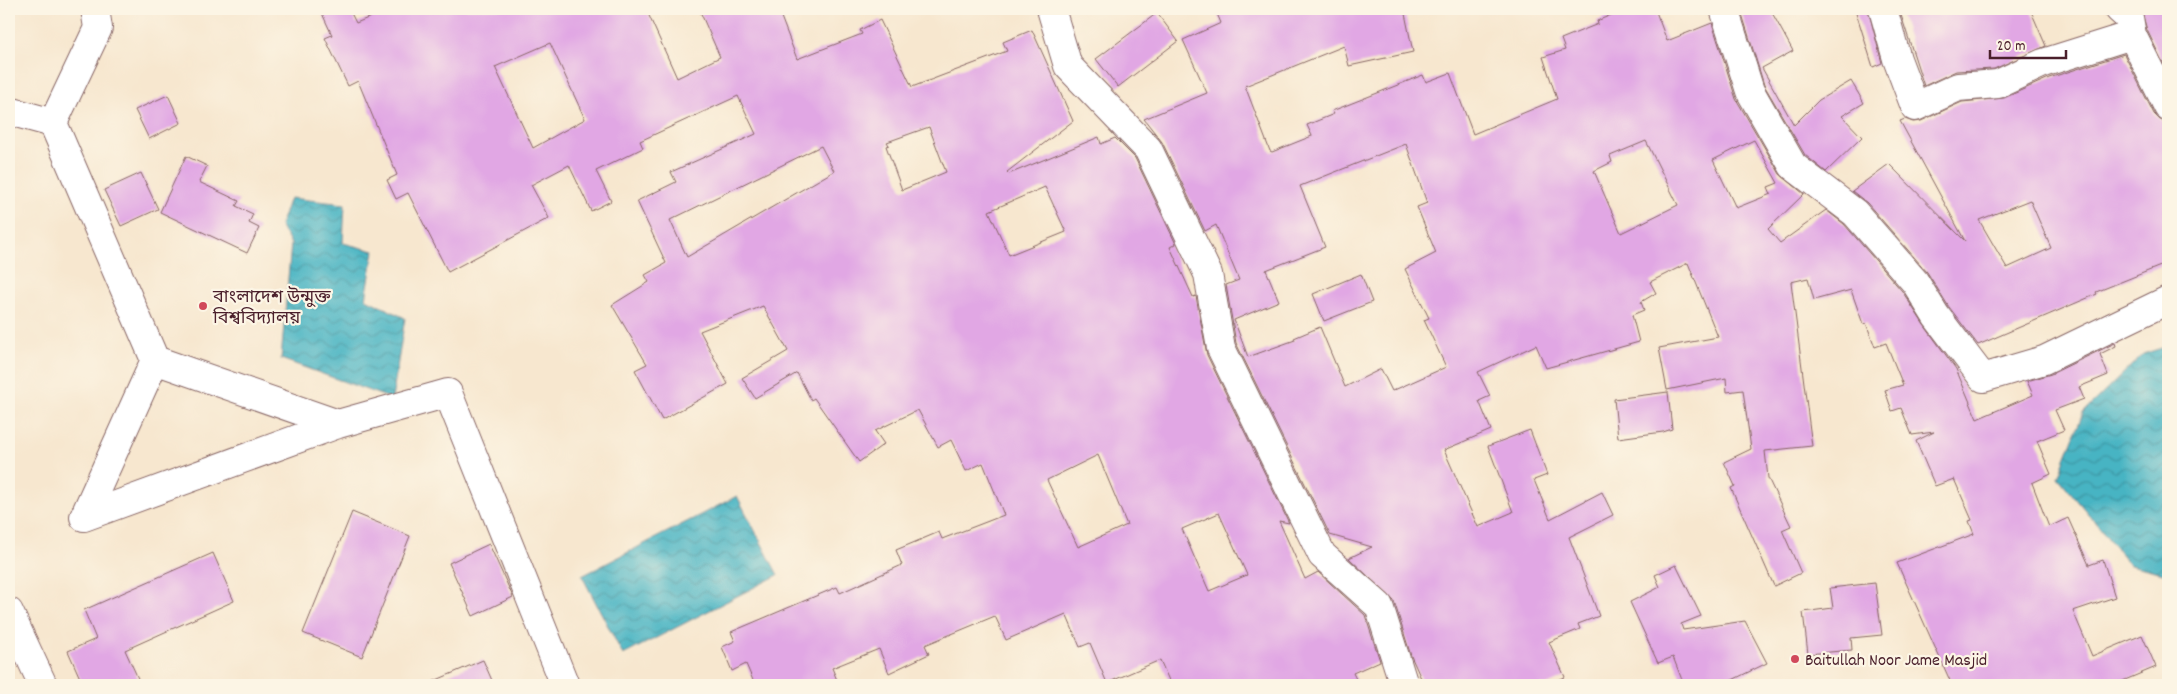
<svg xmlns="http://www.w3.org/2000/svg" width="2177" height="694" font-family="Dekko,'Noto Sans Bengali',sans-serif">
	<style>
		.water { fill: url(#water-waves); stroke: #486a77 }
		.building { fill: #e1a7e4; fill-rule: evenodd }
		.lines { fill: none; stroke-linecap: round; stroke-linejoin: round }
		.minor-casing { stroke: #876564; stroke-width: 30 }
		.minor { stroke: #fff; stroke-width: 28 }
		.poi-dot { fill: #d1495b; stroke: #fcf5e5; stroke-width: 2 }
		.labels { text-anchor: middle; stroke-width: 4.5; stroke-linejoin: round; paint-order: stroke }
		.poi-label { font-size: 18px; fill: #4a1f2b; stroke: #fcf5e5; text-anchor: start }
	</style>
	<defs>
		<pattern id="water-waves" width="16" height="10" patternUnits="userSpaceOnUse" patternTransform="scale(1.25)"><rect width="16" height="10" fill="#47b4c3"/><path d="M0 5q4-4 8 0t8 0" fill="none" stroke="#3d929f"/></pattern>
	</defs>
	<rect width="100%" height="100%" fill="#fcf5e5"/>
	<filter id="ink" filterUnits="userSpaceOnUse"><feTurbulence type="fractalNoise" baseFrequency=".02" numOctaves="2"/><feDisplacementMap in="SourceGraphic" scale="10" xChannelSelector="R" yChannelSelector="G"/><feConvolveMatrix kernelMatrix="1 2 1 2 8 2 1 2 1" color-interpolation-filters="sRGB"/></filter>
	<filter id="wash" filterUnits="userSpaceOnUse"><feTurbulence type="fractalNoise" baseFrequency=".0096" numOctaves="4" result="noise"/><feDisplacementMap in="SourceGraphic" scale="20" xChannelSelector="R" yChannelSelector="G"/><feGaussianBlur stdDeviation="1.12" result="paint"/><feColorMatrix in="noise" values="0 0 0 0 0 0 0 0 0 0 0 0 0 0 0 0 0 1.4 0 .05"/><feComposite in="paint" operator="in"/></filter>
	<g filter="url(#wash)">
		<rect width="100%" height="100%" fill="#f7e7cf"/>
		<path class="water" d="M290,198L345,204L343,243L374,251L366,299L405,318L392,399L281,359L291,244L280,226Z
			M2168,346V574L2130,565L2058,477L2083,413L2143,354Z
			M737,496L778,575L623,655L582,576Z"/>
		<g id="blocks">
			<path class="building" d="M320,9H349L356,23L390,9H646L677,78L720,57L699,9H778L797,59L862,34L860,30L880,20L912,87L1007,51L1003,42L1032,30L1073,121L1007,172L1009,174L1099,137L1101,144L1115,138L1135,158L1176,244L1170,247L1193,297L1196,296L1207,355L1289,523L1279,521L1305,579L1318,572L1365,615L1380,661L1353,673L1359,685H1171L1160,660L1107,683L1090,643L1080,647L1066,614L1006,640L995,616L925,645L929,654L889,673L879,649L832,668L839,685H755L746,664L732,671L722,647L735,641L731,632L837,587L840,593L902,565L896,550L939,532L942,539L1004,515L983,463L966,471L951,440L938,447L918,410L875,431L884,444L859,462L814,398L811,400L797,373L755,398L742,378L788,351L763,306L700,331L728,384L662,420L635,370L647,364L612,305L649,282L645,275L666,263L637,201L676,182L671,172L756,134L738,96L640,141L643,148L596,171L611,201L591,211L569,165L531,185L549,218L448,272L408,193L396,199L387,180L397,175L358,81L348,86L325,38L332,35ZM550,43L585,119L533,148L495,67ZM929,127L946,172L902,190L886,146L889,145L887,142ZM821,146L834,171L687,257L670,220ZM1045,187L1066,232L1009,255L989,211ZM1098,455L1127,525L1078,547L1047,480ZM1219,513L1247,575L1209,591L1182,529Z
				M1215,9H1404L1413,52L1349,66L1344,46L1245,86L1270,151L1272,152L1312,136L1307,125L1334,114L1332,111L1423,75L1426,82L1450,73L1473,134L1557,99L1543,57L1565,50L1561,39L1598,24L1597,21L1625,9H1655L1667,41L1712,23L1736,99L1780,174L1804,194L1768,229L1780,243L1826,210L1844,224L1902,291L1924,325L1956,369L1977,419L2033,395L2027,381L2051,374L2115,343L2116,346L2100,354L2108,375L2079,387L2084,399L2055,410L2064,430L2037,441L2051,474L2032,483L2049,527L2068,518L2089,565L2103,560L2115,597L2073,611L2092,656L2142,635L2156,667L2113,685H1952L1897,563L1974,534L1969,521L1972,520L1954,479L1935,486L1916,441L1934,432L1912,435L1901,408L1892,411L1885,390L1903,385L1886,343L1875,347L1866,323L1863,324L1851,290L1814,300L1808,278L1791,282L1812,446L1765,451L1768,478L1791,526L1782,530L1801,573L1774,586L1731,488L1735,486L1724,462L1751,449L1743,390L1727,392L1726,378L1667,390L1659,348L1718,337L1688,263L1650,282L1656,293L1641,302L1644,310L1632,315L1639,342L1546,368L1536,345L1478,372L1490,396L1479,401L1491,430L1444,450L1478,527L1513,512L1488,446L1530,430L1547,475L1534,480L1550,519L1602,492L1613,515L1569,537L1599,616L1578,624L1580,629L1549,642L1565,677L1547,685H1424L1411,656L1394,601L1349,558L1372,547L1330,535L1236,343L1226,285L1239,280L1216,225L1205,231L1162,142L1144,119L1207,93L1183,40L1221,23ZM1754,140L1778,183L1768,187L1771,194L1736,208L1713,160ZM1646,141L1678,205L1621,233L1594,171L1612,162L1610,156ZM1406,144L1427,203L1417,207L1436,253L1405,269L1429,318L1424,320L1446,367L1392,391L1381,369L1345,387L1320,327L1294,338L1295,340L1248,357L1234,320L1279,301L1266,270L1325,247L1300,186Z
				M1746,9H1770L1793,51L1762,68L1794,125L1819,100L1851,81L1864,103L1842,116L1862,137L1826,172L1805,155L1764,85L1741,11Z
				M1855,9H1868L1882,63L1873,67Z
				M1899,9H2030L2046,46L1994,69L1956,71L1924,86Z
				M2141,9H2168V73L2147,30Z
				M1157,13L1178,41L1118,87L1096,59Z
				M2124,54L2154,114L2160,120L2168,122V263L2096,292L2097,294L1978,345L1949,307L1927,272L1867,203L1852,191L1889,164L1965,241L1900,121L1905,119L1913,122L1921,121L1962,102L2004,98L2049,78ZM2030,200L2051,248L2007,268L1979,220Z
				M168,95L181,123L149,139L135,110Z
				M186,156L207,166L199,182L239,201L236,206L253,214L249,223L259,228L247,253L160,212Z
				M141,173L158,209L121,226L104,190Z
				M1361,274L1372,302L1324,321L1313,294Z
				M1668,392L1672,429L1663,432L1618,438L1614,399Z
				M352,512L410,536L362,657L303,633Z
				M489,544L513,597L473,616L449,563Z
				M213,553L234,601L125,650L141,685H83L68,651L96,639L84,610Z
				M1676,565L1701,616L1681,624L1683,630L1745,621L1767,663L1722,685H1684L1673,657L1658,663L1630,602L1660,587L1655,575Z
				M1875,583L1882,635L1851,638L1852,650L1808,654L1803,612L1833,608L1830,588Z
				M483,660L494,685H425Z"/>
		</g>
	</g>
	<g filter="url(#ink)">
		<use href="#blocks" fill-opacity="0" stroke="#876564" stroke-width="1"/>
		<g class="lines">
			<defs>
				<path id="minor" d="M95,9L98,28L53,123L155,360L84,517L338,424L448,393L565,685
					M1051,9L1068,66L1148,149L1208,274L1221,348L1322,555L1379,606L1404,685
					M1724,9L1750,91L1793,166L1855,213L1915,282L1936,316L1983,378L2044,360L2168,300
					M1883,9L1897,59L1915,107L1958,87L1998,84L2043,63L2132,35L2168,107
					M2119,9L2129,18L2132,35
					M9,111L53,123
					M155,360L338,424
					M9,612L43,685"/>
			</defs>
			<use href="#minor" class="minor-casing"/>
			<use href="#minor" class="minor"/>
		</g>
	</g>
	<g class="poi-dot">
		<circle cx="203" cy="306" r="5"/>
		<circle cx="1795" cy="659" r="5"/>
	</g>
	<g class="labels">
		<g class="poi-label">
			<text x="213" y="302">বাংলাদেশ উন্মুক্ত<tspan x="213" dy="21">বিশ্ববিদ্যালয়</tspan></text>
			<text x="1805" y="665">Baitullah Noor Jame Masjid</text>
		</g>
	</g>
	<rect width="2177" height="694" fill="none" stroke="#fcf5e5" stroke-width="30"/>
	<path d="M1990 50v8h76v-8" fill="none" stroke="#4a1f2b" stroke-width="2.5"/>
	<text x="1997" y="50" font-size="15" fill="#4a1f2b" stroke="#fcf5e5" stroke-width="4" paint-order="stroke">20 m</text>
</svg>
